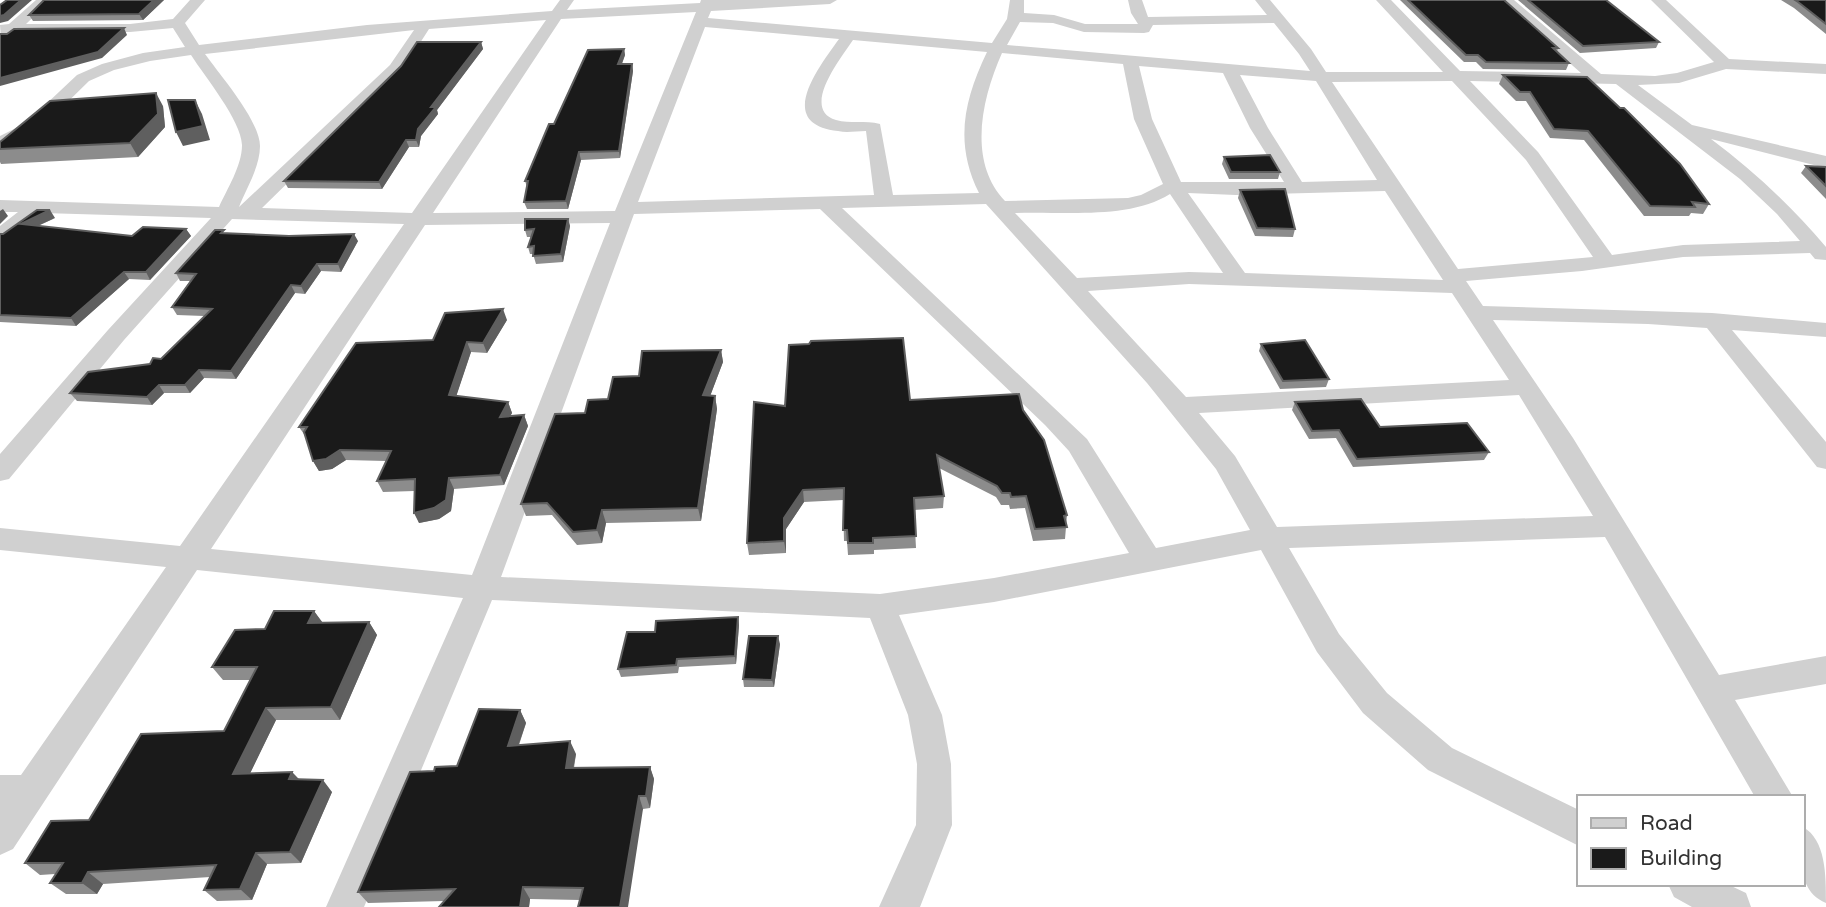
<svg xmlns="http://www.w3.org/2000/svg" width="1826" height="907" font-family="'Varela Round',sans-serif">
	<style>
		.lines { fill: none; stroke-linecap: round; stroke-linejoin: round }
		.street { fill: #d0d0d0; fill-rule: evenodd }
		.wall { fill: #8c8c8c }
		.shaded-wall { fill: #5f5f5f }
		.building { fill: #1a1a1a; stroke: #5f5f5f; stroke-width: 2 }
	</style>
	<rect width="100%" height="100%" fill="#fff"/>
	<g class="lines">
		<path class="street" d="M36,0H51L26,24H130L173,19L190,0H205L185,23L199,45L367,25L552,11L560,0H574L567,10L700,3L701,0H837L830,4L711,11L708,18L992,43L1007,19L1010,0H1024V13L1054,15L1085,24H1138L1131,13L1128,0H1142L1148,17L1267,15L1255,0H1270L1311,49L1326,72H1443L1376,0H1391L1460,71L1581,73L1498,0H1514L1601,74L1655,76L1677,73L1714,62L1651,0H1666L1729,59L1826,64V74L1726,69L1679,83L1638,85L1692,125L1826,156V168L1711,139C1754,171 1791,206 1826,247V260L1815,259L1810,253L1683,257L1582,271L1466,281L1483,306L1712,313L1826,323V337L1732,330L1826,442V469L1817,467L1707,328L1648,324L1493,320L1573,438L1719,675L1826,656V684L1735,700L1793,797H1755L1605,537L1289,548L1339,634L1387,693L1452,748L1579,810V846L1428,770L1363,713L1317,652L1261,550L994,602L899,615L942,715L951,764L952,825L920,907H879L916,825L917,764L908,715L870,618L492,600L364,907H326L463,598L197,570L13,849L0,855V775H21L166,567L0,550V528L180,546L404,224L232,219L124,340L9,479L0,481V454L108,330L211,218L43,213L7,239L0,241V226L18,212H0V200L219,207C227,189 242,166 242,145C241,120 205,77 191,55L150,61L114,70L89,81L38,131L0,148V136L26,123L77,75L102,64L143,53L185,47L173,28L130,32L17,33L11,38H1L0,25L9,24ZM696,12L615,211L433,213L561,19ZM546,20L412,213L262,208L402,71L429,29ZM1020,22L1053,23L1084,32L1144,33L1149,32L1153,25L1274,23L1299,54L1310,71L1007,45ZM705,27L839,39C819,67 774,124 838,131C847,133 856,131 866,131L874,195L638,202ZM414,30L390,65L239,207C246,189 260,167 260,146C260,121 220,75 205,54ZM853,40L987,52C964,100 954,143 979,193L893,195L880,124C865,120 850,124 836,120C800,109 841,58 853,40ZM1002,53L1123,64L1134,119L1163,184L1141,195L1128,198L1005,201C967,161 982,98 1002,53ZM1139,66L1223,73L1250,128L1284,182H1181L1152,119ZM1240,75L1316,81L1377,180L1302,182L1268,128ZM1452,81L1526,160L1593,257L1458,269L1332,82ZM1470,81L1616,84L1740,179L1777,214L1800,241L1683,245L1612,255L1538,152ZM1385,191L1443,280L1245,273L1188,193L1236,195ZM1170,194L1223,273L1189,272L1077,278L1015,213C1063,211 1129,220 1170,194ZM986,204L1147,383L1216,469L1250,530L1156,548L1087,439L842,208ZM820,209L1045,425L1069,451L1129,553L994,578L880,594L501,577L634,214ZM610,223L472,575L211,549L425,225ZM1189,284L1452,293L1509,380L1186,397L1088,291ZM1519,395L1593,516L1277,527L1235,456L1199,413Z
			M1803,827C1826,840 1826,875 1826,903C1795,890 1803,856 1803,827Z
			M1668,884H1727L1746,893L1751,907H1692L1674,897Z"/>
	</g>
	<path class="wall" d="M164,0L143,20L33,21L29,15Z
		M1400,0H1504L1558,48L1557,52L1569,63L1566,70L1483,69L1476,62H1464Z
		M1518,0H1606L1659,42L1656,48L1580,53Z
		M1781,0H1826V34L1794,8Z
		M481,42L483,49L437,110L438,114L421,136L419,147H409L382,189L288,188L284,181Z
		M624,49L625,55L622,64H632L633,71L620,158L581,160L568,209H527L524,202L527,187L525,181Z
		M1503,75L1709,204L1703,214L1691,213L1689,216H1644L1584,140L1550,138L1526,101H1516L1499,84Z
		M163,106L165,127L138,157L1,164L0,162V142Z
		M1224,157L1280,172L1278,179H1229L1222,164Z
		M1806,166L1826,167V199L1801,173Z
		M1240,190L1295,229L1293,237L1255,236L1238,198Z
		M55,218L38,226L132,236L186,229L191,236L150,280L129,279L76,326L0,322V234Z
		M568,219L570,226L563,262L536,264L533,254H530L528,247L531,237H527L525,230Z
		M225,233L358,241L341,272L321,271L305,294L295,293L236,379L204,378L190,393H164L152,405L77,401L70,393L161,359L204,316L177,315L172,307L190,281H180L176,273Z
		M507,320L487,353L471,352L456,396L508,402L512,413L510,416L524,415L528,426L504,485L454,489L451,511L439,519L419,523L414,491L383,492L377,481L386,461L346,460L332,469L319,471L313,461L306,437L299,427L433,340Z
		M1261,344L1329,379L1326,387L1280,389L1259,351Z
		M721,350L723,362L710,396H715L717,409L701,521L606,523L602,543L577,545L552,515L526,516L521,504L585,413L608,399L639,376Z
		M910,400L1023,410L1067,515L1065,539L1033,541L1025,508L1010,509L1009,505H1001L996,497L939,468L944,496L943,508L914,510L916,548L874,550V554L848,555L847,541H844L843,500L804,502L786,529V553L749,555L747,543L785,406Z
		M1295,402L1380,427L1489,452L1484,460L1353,467L1336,438L1309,439L1292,410Z
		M314,611L322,623L369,622L377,635L340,720H276L250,773L292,772L299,779L332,792L301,863L267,864L252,900L217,901L204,890L210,877L103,884L97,894H66L50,883L55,874L40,875L25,863L224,731L251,680H223L212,667L265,629Z
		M738,617L739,625L736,664L679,667L678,673L621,677L618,669L655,632Z
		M780,644L774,687H744L743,679Z
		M520,710L526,723L519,745L576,754L574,768L650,767L654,779L650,808L643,809L580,900L530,899L529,907H439L444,901L368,903L358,892L434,771L457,766Z"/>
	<path class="shaded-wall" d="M21,0H32L8,21L0,23V16Z
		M154,0H164L143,20L139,14Z
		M124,28L127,35L102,58L0,86V78Z
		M481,42L483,49L437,110L438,114L421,136L419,147L416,140L418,129L431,107Z
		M624,49L625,55L619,71L618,64Z
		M632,64L633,71L620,158L619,151Z
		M156,93L163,106L165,127L138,157L130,143Z
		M195,100L202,114L210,140L183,146L176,132Z
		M406,140L409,147L382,189L379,182Z
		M579,152L581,160L568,209L566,201Z
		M3,209L8,216L0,224V211Z
		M50,210L55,218L26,231L21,224Z
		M568,219L570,226L563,262L561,254Z
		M186,229L191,236L150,280L146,272Z
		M354,234L358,241L341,272L338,264Z
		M317,264L321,271L305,294L301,286Z
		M124,272L129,279L76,326L71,318Z
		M291,285L295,293L236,379L231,371Z
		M503,309L507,320L487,353L483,343Z
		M467,342L471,352L453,406L449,395Z
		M721,350L723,362L706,407L703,395Z
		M199,370L204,378L190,393L185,385Z
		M159,385L164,393L152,405L147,397Z
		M715,396L717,409L701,521L698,508Z
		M508,402L512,413L504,428L500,417Z
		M524,415L528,426L504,485L500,475Z
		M340,450L346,460L332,469L319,471L313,461Z
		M449,478L454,489L451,511L439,519L419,523L414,513Z
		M803,490L804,502L786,529V553L784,541V518Z
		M602,510L606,523L602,543L597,530Z
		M314,611L323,623H308Z
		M738,617L739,625L736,664L735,656Z
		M369,622L377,635L340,720L331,707Z
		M778,636L780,644L774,687L772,680Z
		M266,708L276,720L244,786L233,774Z
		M520,710L526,723L514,758L508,746Z
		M570,741L576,754L571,780L566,768Z
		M650,767L654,779L650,808L646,796Z
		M292,772L303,784L289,779Z
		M323,780L332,792L301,863L290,852Z
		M639,796L643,809L628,907H620Z
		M256,853L267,864L252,900L240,889Z
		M88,872L103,884L97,894L82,883Z
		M523,887L530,899L529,907H520Z"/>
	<path class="building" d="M7,0H21L4,15L0,16V5Z
		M44,0H154L139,14L29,15Z
		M1408,0H1504L1558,48H1553L1569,63L1486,62L1478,55H1466Z
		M1528,0H1606L1659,42L1583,46Z
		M1795,0H1826V24L1798,2Z
		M124,28L98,52L0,78V34H7L14,29Z
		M417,42H481L431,107H436L418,129L416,140H406L379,182L284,181L401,66Z
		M624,49L618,64H632L619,151L579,152L566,201L524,202L528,181H525L549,124H554L588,50Z
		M1503,75L1587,77L1620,108H1624L1680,164L1709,204L1692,202L1695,207L1650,206L1588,131L1554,129L1530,92H1520Z
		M156,93L158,114L130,143L0,149V142L50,101Z
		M168,100H195L203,126L176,132Z
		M1270,155L1280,172H1231L1224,157Z
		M1806,166L1826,167V186Z
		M1285,189L1295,229L1257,228L1240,190Z
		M37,210H50L21,224L132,236L143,227L186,229L146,272H124L71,318L0,315V234H3Z
		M525,219H568L561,254L533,256L534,246L528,247L534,229L525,230Z
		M215,230H224L221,233L289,236L354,234L338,264H317L301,286L291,285L231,371L199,370L185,385H159L147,397L70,393L88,372L150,364L153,358L161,359L212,309L172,307L196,274L176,273Z
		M503,309L483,343L467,342L449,395L508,402L500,417L524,415L500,475L449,478L446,500L434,508L414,513L415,479L377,481L391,451L340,450L326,459L313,461L304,432L307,427H299L356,343L433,340L445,313Z
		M903,338L910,400L1019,394L1023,410L1044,440L1067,515L1064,516L1067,527L1035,529L1026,496L1011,497L1010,493H1002L997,486L937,455L944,496L914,498L916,536L873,538V543H848L847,530H843L844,488L803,490L784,518V541L747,543L754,402L785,406L789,345L809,344L811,341Z
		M1305,340L1329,379L1283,381L1261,344Z
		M721,350L703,395L715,396L698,508L602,510L597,530L573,532L547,503L521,504L555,414L585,413L588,400L608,399L613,377L639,376L642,351Z
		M1361,399L1380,427L1467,423L1489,452L1357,459L1339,430L1312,431L1295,402Z
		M274,611H314L308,623L369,622L331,707L266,708L233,774L292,772L289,779L323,780L290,852L256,853L240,889L204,890L216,865L88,872L82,883H50L63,863H25L51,821L89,820L141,734L224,731L257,667H212L235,630L265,629Z
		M738,617L735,656L677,659L676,665L618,669L627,632H655L656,621Z
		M749,636H778L772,680L743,679Z
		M479,709L520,710L508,746L570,741L566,768L650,767L646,796H639L620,907H578L583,888L523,887L520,907H439L455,889L358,892L410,772L434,771L435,767L457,766Z"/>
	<rect x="1577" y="795" width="228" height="91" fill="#ffffff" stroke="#adadad" stroke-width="2"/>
	<rect x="1591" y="818" width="35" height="10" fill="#d0d0d0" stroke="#adadad" stroke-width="2"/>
	<text x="1640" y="830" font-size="21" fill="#333333">Road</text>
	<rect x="1591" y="848" width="35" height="21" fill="#1a1a1a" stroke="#adadad" stroke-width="2"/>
	<text x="1640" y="865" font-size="21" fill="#333333">Building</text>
</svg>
